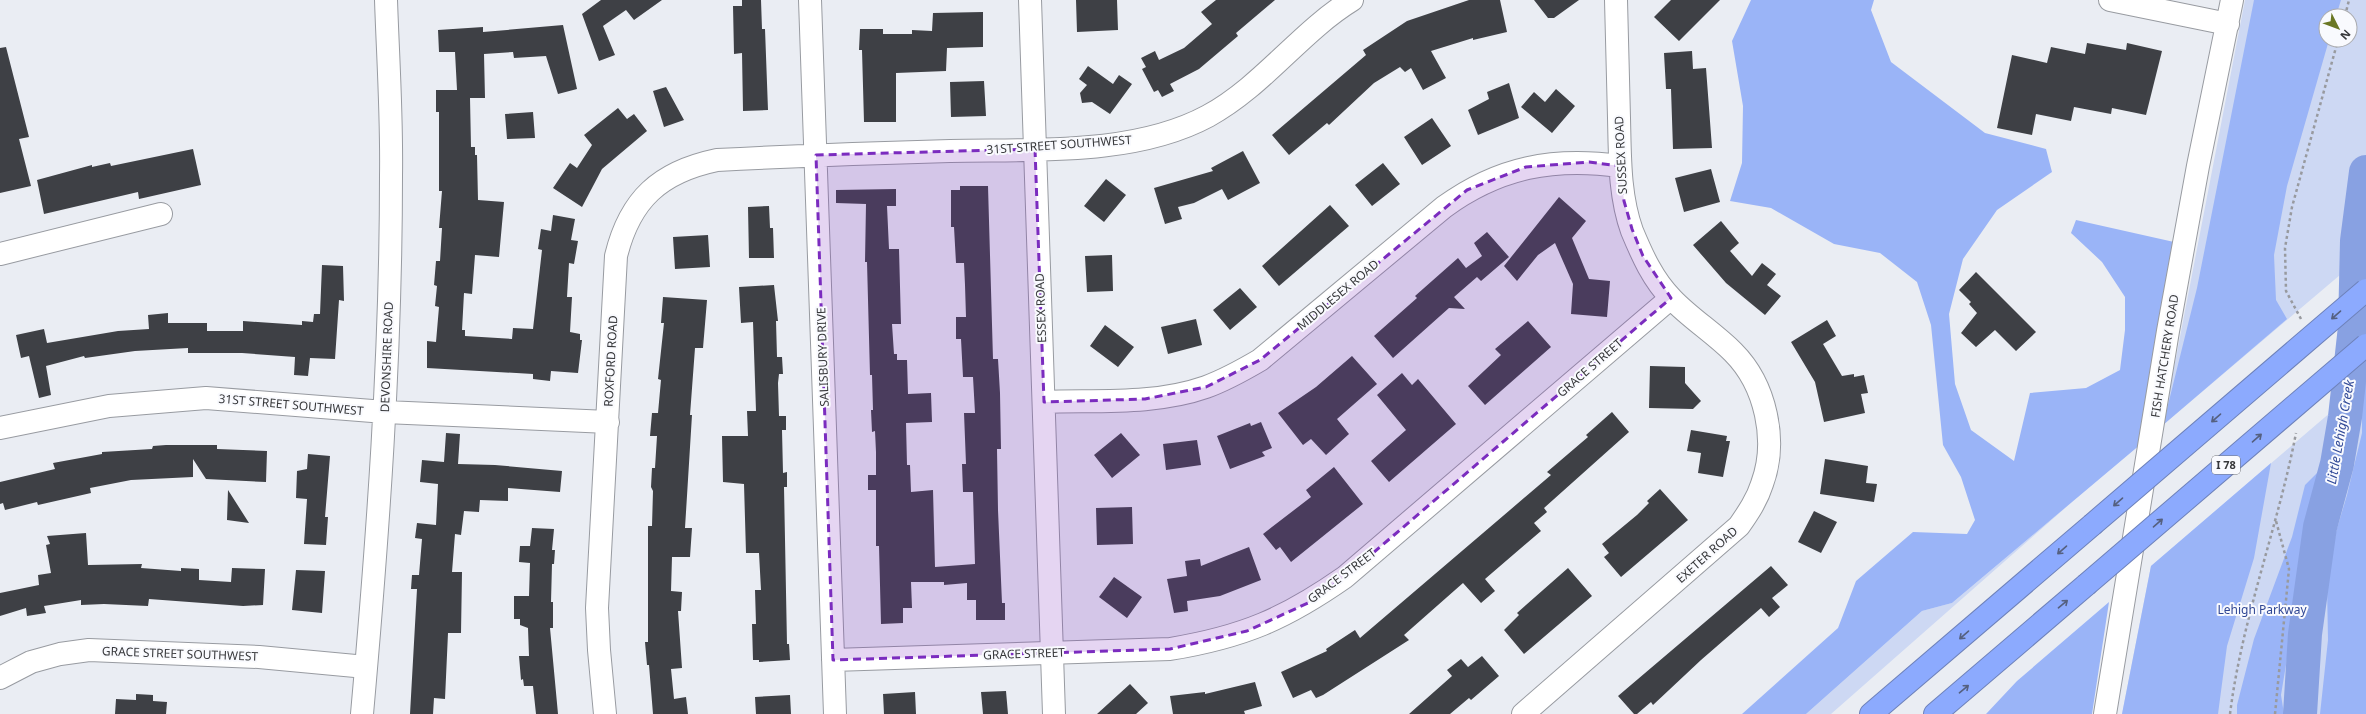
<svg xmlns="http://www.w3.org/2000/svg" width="2366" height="714" font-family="'Noto Sans',sans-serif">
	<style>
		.green { fill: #cdd8f3; fill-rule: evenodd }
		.forest { fill: #9ab4f7 }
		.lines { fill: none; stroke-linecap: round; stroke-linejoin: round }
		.river { stroke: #88a1e2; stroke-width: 34 }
		.building { fill: #3e4045 }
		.minor-casing { stroke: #989ba1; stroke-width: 24 }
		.highway-casing { stroke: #6e82ba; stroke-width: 24 }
		.path { stroke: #989a9f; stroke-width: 2.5; stroke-dasharray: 3 3; stroke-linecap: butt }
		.minor { stroke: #fff; stroke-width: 22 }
		.highway { stroke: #8caafe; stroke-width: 22 }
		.highway-bridge-casing { stroke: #6e82ba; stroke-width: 24; stroke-linecap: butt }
		.highway-bridge { stroke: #8caafe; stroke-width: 22 }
		.oneway { stroke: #55607f }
		.marked { fill: #7b2cbf; fill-opacity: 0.2; stroke: #7b2cbf; stroke-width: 3; stroke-dasharray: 8 5; stroke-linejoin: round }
		.labels { text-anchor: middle; stroke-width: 4; stroke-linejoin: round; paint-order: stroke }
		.shield { fill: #f9fafe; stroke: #717276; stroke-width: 1 }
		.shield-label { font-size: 11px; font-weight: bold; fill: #37383b }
		.street-label { font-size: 12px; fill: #37383b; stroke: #f9fafe }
		.park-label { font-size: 12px; fill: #304794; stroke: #f9fafe }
		.water-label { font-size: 13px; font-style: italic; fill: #334b98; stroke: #f9fafe }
	</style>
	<rect width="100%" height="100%" fill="#eaedf3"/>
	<path class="green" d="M2245,0H2366V253L2163,425ZM2326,16H2350V40H2326Z
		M2366,382V714H2122L2151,566Z
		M2072,502L1831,714H1806L1922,611L1952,603Z"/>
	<path class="forest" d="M1751,0H1874L1871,10L1891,62L1985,133L2046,149L2052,172L1997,210L1963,259L1949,314L1955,384L1971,430L2014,461L2030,393L2086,388L2120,370L2125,330V297L2102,262L2071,233L2076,220L2174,242L2141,444L1952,603L1922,611L1806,714H1742L1838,628L1856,581L1913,532L1967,534L1975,520L1961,477L1943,445L1931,325L1917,282L1880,253L1834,244L1771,208L1730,201L1742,163L1743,106L1732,41Z
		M2254,0H2341L2336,16H2326V40H2329L2287,186L2274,255L2276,300L2287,319L2163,425L2197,288Z
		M2366,382V714H2320L2328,640L2327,586L2336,532L2347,495L2362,433V385Z
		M2271,463L2254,558L2227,646L2218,714H2122L2151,566Z
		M2318,472L2281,695L2284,714H2237V705L2254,639L2292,537L2305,485Z
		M2109,602L2092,714H1986L2017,681Z"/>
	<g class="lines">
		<path class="river" d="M2300,714L2305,634L2320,527L2337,464L2345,417L2355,327L2357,241L2366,172"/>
	</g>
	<path class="building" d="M601,0H662L634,20L626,10L603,26L615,55L599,61L582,14Z
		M742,0H761L762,29H765L768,110L743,111L742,53L734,54L733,6H742Z
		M1076,0H1117L1118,30L1077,32Z
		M1216,0H1275L1236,33L1238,36L1199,69L1170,84L1174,91L1162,97L1158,90L1154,92L1142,69L1146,67L1141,58L1155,51L1159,60L1184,48L1212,24L1201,12Z
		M1469,0H1500L1507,32L1473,40V38L1431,51L1446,78L1423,90L1411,68L1405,72L1400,67L1374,83L1329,125L1327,123L1289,155L1272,135L1366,55L1363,50L1407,21Z
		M1534,0H1579L1554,18H1548Z
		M1671,0H1720L1679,41L1654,17Z
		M983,12V47L947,48L946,71L896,73V122H864L862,50H859L860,29H883V34H912V30L932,31L933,13Z
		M563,25L577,89L558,94L546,56L514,58L513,52L484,54L485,98H470L471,147H475V155H477L478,200L504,202L499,257L475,255L472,294L464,293L462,330H465V336L512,339L513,328L533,329L542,250L538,249L541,229L551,231L553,215L575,219L571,240L578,241L574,264L569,263L567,297H572L570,332L580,334V340H582L578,373L551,371L550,381L533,379V374L427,368V341L436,342L439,307L435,306L437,286L434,285L436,261H440L442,228H439L442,191H439V112H436V90H457L455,52H439L438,30L483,27V32Z
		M2087,43L2126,50L2127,43L2162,51L2146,115L2112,108L2111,114L2074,107L2071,121L2036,114L2032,135L1997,128L2012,55L2047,63L2051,47L2085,54Z
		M6,47L29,137L19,139L31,186L0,193V48Z
		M1692,51L1693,69L1706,68L1712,148L1673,149L1671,89H1666L1664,53Z
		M1088,66L1113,84L1119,75L1132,84L1110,114L1092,102L1082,103L1080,93L1087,85L1079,79Z
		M984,81L986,116L951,117L950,82Z
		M1509,83L1519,118L1478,135L1468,110L1489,99L1487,92Z
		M666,87L684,120L664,127L653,91Z
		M1556,89L1575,106L1552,133L1521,107L1534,92L1545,102Z
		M618,108L627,119L634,114L647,131L602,169L582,207L553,188L570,163L577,168L592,145L584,135Z
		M533,112L535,138L507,139L505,114Z
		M1432,118L1451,146L1422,165L1404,137Z
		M193,149L201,185L139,199L138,192L44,214L37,180L92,165V167L110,163L111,166Z
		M1243,151L1260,183L1228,200L1222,189L1194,203L1178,207L1182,219L1165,224L1154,188L1213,171L1211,168Z
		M1383,163L1400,184L1372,206L1355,185Z
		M1711,169L1720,202L1684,212L1675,178Z
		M1106,179L1126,195L1104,222L1084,206Z
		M960,186H988L993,359H998L1000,393L1001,449H997L998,510L1002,603H1005V620H976V600H967V583L944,585V582H911L912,608H903V623L881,624L879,546H876V490H868V475H876V452L875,431L872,432L871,410H873L872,375H870L867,262H865L866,204L836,203V190L896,189V206H887L889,249H899L901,324H892L894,354H897V360H907L908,394L931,393L932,422L906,423L907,465H910L911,492L933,490L935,567L975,564L973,492H963L962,464H966L964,413H975L973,377H963L961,339H956V317H966L965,285L964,263H956L954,227H951V190H960Z
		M1559,197L1586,221L1572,238L1589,279L1610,281L1607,317L1571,314L1573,284L1555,243L1538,255L1517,281L1504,266Z
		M1330,205L1349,226L1279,286L1262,266Z
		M769,206L770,228H773L774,258H749L748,207Z
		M1721,221L1739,243L1730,251L1752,276L1762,263L1776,274L1767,285L1781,296L1765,315L1726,283L1693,245Z
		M1487,232L1509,257L1481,281L1477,277L1454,297L1465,309L1449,308L1393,358L1374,336L1417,298L1415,296L1458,258L1466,268L1482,256L1474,243Z
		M708,235L710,267L675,269L673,237Z
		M1112,255L1113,291L1087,292L1085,256Z
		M322,265L343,266L344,301L339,300L335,359L310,358L308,376L294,375L295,357L242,353H188V348L135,351L85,358L84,356L46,366L51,395L39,398L29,356L21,358L16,335L44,329L47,343L118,331L149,329L148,315L168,313V323H207V331H243V321L302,325V321L313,322L314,314H320Z
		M1976,272L2036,332L2016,351L1995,330L1976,347L1961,333L1977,313L1969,304L1971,302L1959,290Z
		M774,285L778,321H776L777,357H782L783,374H779L778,383L779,416H786V430H782L783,473L787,472V487H784L787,644H789L790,660L759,662V660H753L752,624H756L755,590H761L759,553H746L744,484L723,482L722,436H748L747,411H756L753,322L741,323L739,287Z
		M1240,288L1257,307L1230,330L1213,310Z
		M663,297L707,300L703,348H695L690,415H692L685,528H692L690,557H672L671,591L682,592L681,611H678L682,668L671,669L674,699L686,697L688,714H653L649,665H647L645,642H648V526H652L653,491L651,487L652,468H655L657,436H650L652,413H658L661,380L658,379L664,323H661Z
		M1196,319L1202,345L1168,354L1161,327Z
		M1827,320L1836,336L1823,344L1842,376L1854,374V377L1864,375L1868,393L1861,394L1865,413L1824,422L1815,382L1791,342Z
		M1528,321L1551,347L1485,405L1468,386L1501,355L1495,349Z
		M1105,325L1134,347L1118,367L1090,346Z
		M1352,356L1377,384L1337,419L1349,434L1326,455L1311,439L1303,445L1278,413L1316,387Z
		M1650,366L1685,367V383L1701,401L1693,409L1649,408Z
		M1402,373L1412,385L1418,379L1456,424L1389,482L1371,461L1406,430L1377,395Z
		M1612,412L1629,432L1544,508L1547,512L1534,523L1541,531L1485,579L1495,591L1481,603L1463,583L1404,635L1409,640L1323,695L1316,698L1311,690L1293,698L1281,672L1327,651L1326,649L1355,630L1360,638L1551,475L1547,472L1588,437L1586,435Z
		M1261,422L1272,448L1262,452L1265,456L1230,469L1217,436L1250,423L1251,426Z
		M1691,430L1727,436L1726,441H1730L1723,477L1698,473L1701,453L1687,451Z
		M446,433L460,434L458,464L495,465L562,471L560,492L508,488V501L480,500L479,512L464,511L461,535L455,534L452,572H462L461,633H448L445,699L434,698L433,714H410L417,589H411L412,575H419L422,539L415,538L417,523L436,525L438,484L420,482L422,460L444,462Z
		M1121,433L1140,455L1112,478L1094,455Z
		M1197,440L1201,465L1166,470L1163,444Z
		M166,445H217V449L267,451L266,482L206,479L193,459V477L131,480L90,488L91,493L38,505L37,502L5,510L3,503L0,504V482L55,469L53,463L102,454V452L152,449L153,446Z
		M308,454L330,456L325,517H328L326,545L304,544L307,499L296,498L297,471L307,469Z
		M1825,459L1868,466L1866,483L1877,484L1874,502L1820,494Z
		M1334,467L1363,504L1291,562L1280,547L1276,550L1263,534L1311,497L1306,490Z
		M1660,489L1688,520L1621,577L1604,557L1609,553L1602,544L1637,515L1649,503L1647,501Z
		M228,490L249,523L227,520Z
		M1132,507L1133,544L1097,545L1096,508Z
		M1814,511L1837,522L1821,553L1798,542Z
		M532,528L554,529L552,550H555L554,564H552L551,602H553V628H550L558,714H536L533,686H524L523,679L521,680L519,656H529L528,628L520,625V619H514V596H529L530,563L519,562L520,546H530Z
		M86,533L88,565L142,564L141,568L181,571V568L199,569V580L231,582L232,568L265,569L263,605L243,606L149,599L148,606L104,604L81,605V600L44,606L46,613L27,616L26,608L0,616V593L39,585L38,575L51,573L46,545L50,544L47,536Z
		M1249,547L1261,580L1220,596L1187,601L1188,611L1174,613L1167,579L1187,576L1185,561L1200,559L1201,566Z
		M1771,566L1788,585L1772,598L1780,607L1769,617L1761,608L1701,660L1653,705L1651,702L1637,714H1634L1618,696Z
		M1568,568L1592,596L1524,654L1504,630L1519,615L1517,613Z
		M296,570L325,571L322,613L292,610Z
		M1114,577L1142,597L1127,618L1099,597Z
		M1482,656L1499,676L1471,700L1469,698L1450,714H1409L1452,676L1447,670L1461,659L1468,667Z
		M1255,682L1262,706L1244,711L1245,714H1173L1170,696L1205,692V694Z
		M1130,684L1148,703L1136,714H1097Z
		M1006,691L1008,714H983L981,692Z
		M915,692L916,714H884L883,694Z
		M136,694L153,695V701L167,702L166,714H115L116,699L136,700Z
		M790,695L791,714H756L755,697Z"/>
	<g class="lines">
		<defs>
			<path id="minor" d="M810,0L835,714
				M1030,0L1054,714
				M2110,0L2228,24
				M0,254L161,214
				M1044,402C1097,400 1155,405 1206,387C1225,380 1243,370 1260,360L1444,207C1499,167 1553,157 1620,166
				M0,428L109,406L206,398L385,412L608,422
				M833,660L1170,649C1243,637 1285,619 1345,577L1671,298
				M0,678L31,662L60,654L89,650L259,657L366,667
				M362,714C378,535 391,356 391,176C392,117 388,59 386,0
				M605,714L599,650L597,608L616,256C630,199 660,172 717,160C795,156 872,153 950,151C1032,149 1134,156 1208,116C1263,86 1300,32 1352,0
				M1523,714L1739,526C1748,513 1757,500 1762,484C1778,441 1766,385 1733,352C1714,333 1690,318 1672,299C1653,280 1642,255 1632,231C1619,195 1620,155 1619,118C1618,79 1617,39 1616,0
				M2105,714L2168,331L2198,166L2232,0"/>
			<path id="highway" d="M1871,714L2092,525
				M1935,714L2086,585"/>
		</defs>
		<use href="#minor" class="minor-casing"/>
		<use href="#highway" class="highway-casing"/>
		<path class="path" d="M2345,16L2349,0
			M2301,319L2286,291L2285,248L2292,207L2338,40
			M2230,714C2242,618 2278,527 2296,433
			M2275,714L2289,569L2276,521"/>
		<use href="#minor" class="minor"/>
		<use href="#highway" class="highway"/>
		<defs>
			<path id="highway-bridge" d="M2092,525L2366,290
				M2086,585L2366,345"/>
		</defs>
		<use href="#highway-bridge" class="highway-bridge-casing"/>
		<use href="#highway-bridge" class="highway-bridge"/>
	</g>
	<defs><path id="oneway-shaft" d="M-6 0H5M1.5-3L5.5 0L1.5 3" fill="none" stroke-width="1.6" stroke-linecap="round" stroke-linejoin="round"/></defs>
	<g class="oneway">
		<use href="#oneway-shaft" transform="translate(2336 315) rotate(139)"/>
		<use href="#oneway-shaft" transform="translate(2216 418) rotate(139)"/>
		<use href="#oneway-shaft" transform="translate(2257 438) rotate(-41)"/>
		<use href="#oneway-shaft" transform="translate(2118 502) rotate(139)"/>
		<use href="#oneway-shaft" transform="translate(2158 523) rotate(-41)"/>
		<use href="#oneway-shaft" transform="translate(2062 550) rotate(139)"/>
		<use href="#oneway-shaft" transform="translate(2063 604) rotate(-40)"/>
		<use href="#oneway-shaft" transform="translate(1964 635) rotate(139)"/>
		<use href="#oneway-shaft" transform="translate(1964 689) rotate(-40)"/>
	</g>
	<path class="marked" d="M1035,149L1044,402L1145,399L1206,387L1260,360L1467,190L1526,167L1589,162L1620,166L1624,201L1632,229L1643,256L1671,298L1345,577L1308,603L1247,631L1170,649L833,660L816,155Z"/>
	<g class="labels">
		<rect class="shield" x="2212" y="456" width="28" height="18" rx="3"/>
		<g class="shield-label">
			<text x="2226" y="469">I 78</text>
		</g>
		<g class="street-label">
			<text transform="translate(1059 145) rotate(-4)" y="4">31ST STREET SOUTHWEST</text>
			<text transform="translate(1621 155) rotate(-93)" y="4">SUSSEX ROAD</text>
			<text transform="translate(1338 295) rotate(-40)" y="4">MIDDLESEX ROAD</text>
			<text transform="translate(1041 308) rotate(-92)" y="4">ESSEX ROAD</text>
			<text transform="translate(2165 356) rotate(-81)" y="4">FISH HATCHERY ROAD</text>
			<text transform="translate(387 357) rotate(-88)" y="4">DEVONSHIRE ROAD</text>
			<text transform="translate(823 357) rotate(-92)" y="4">SALISBURY DRIVE</text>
			<text transform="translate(611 361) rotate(-87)" y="4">ROXFORD ROAD</text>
			<text transform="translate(1590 368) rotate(-41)" y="4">GRACE STREET</text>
			<text transform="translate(291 405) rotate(5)" y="4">31ST STREET SOUTHWEST</text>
			<text transform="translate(1707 555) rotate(-42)" y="4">EXETER ROAD</text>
			<text transform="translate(1342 576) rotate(-37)" y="4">GRACE STREET</text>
			<text transform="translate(180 654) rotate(2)" y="4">GRACE STREET SOUTHWEST</text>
			<text transform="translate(1024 654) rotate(-2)" y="4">GRACE STREET</text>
		</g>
		<g class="park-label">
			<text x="2262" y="614">Lehigh Parkway</text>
		</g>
		<g class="water-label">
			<text transform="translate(2340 432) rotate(-80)" y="5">Little Lehigh Creek</text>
		</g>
	</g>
	<g transform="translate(2338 28) rotate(132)"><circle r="19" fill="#f9fafe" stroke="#abacb0"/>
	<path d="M0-3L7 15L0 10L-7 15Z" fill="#6a7724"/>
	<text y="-6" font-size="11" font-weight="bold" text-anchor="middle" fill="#37383b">N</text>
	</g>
</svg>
